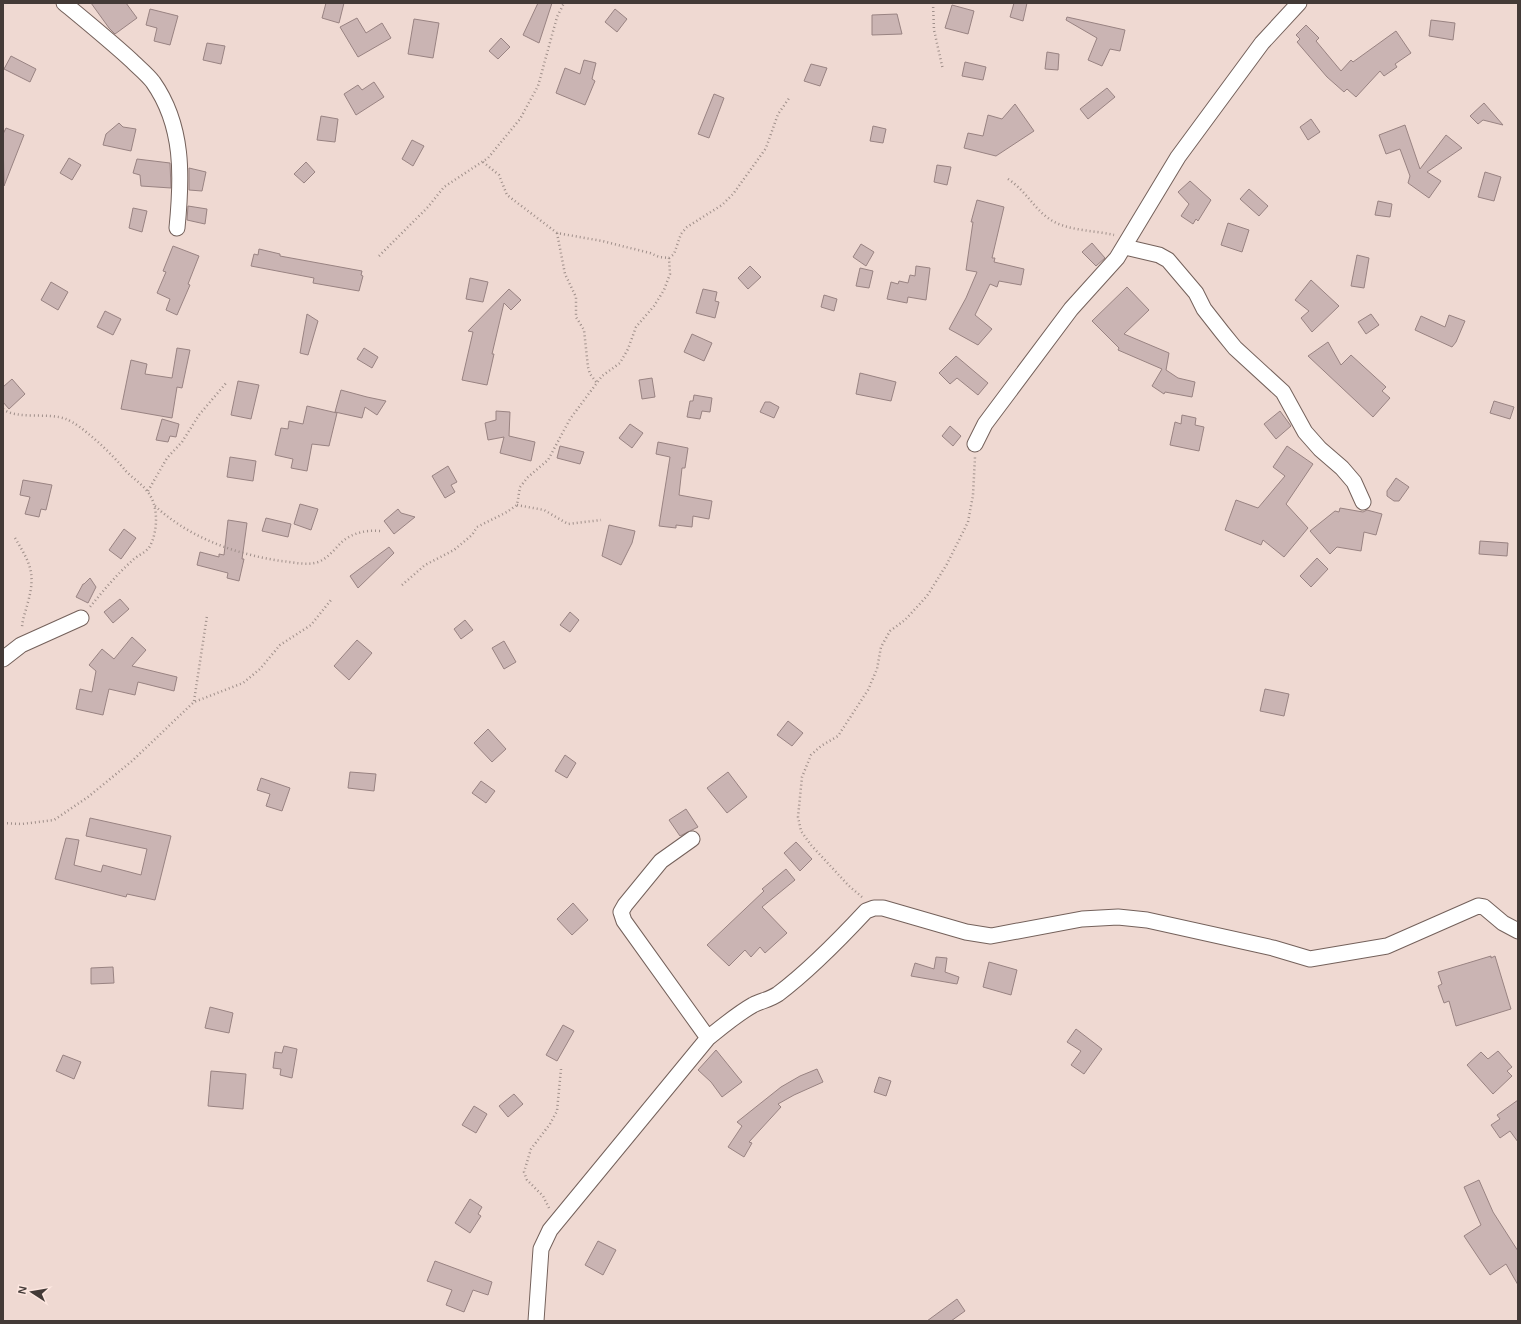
<svg xmlns="http://www.w3.org/2000/svg" width="1521" height="1324" font-family="Arial,sans-serif">
	<style>
		.building { fill: #cab4b3; stroke: #998382 }
		.lines { fill: none; stroke-linecap: round; stroke-linejoin: round }
		.minor-casing { stroke: #74615b; stroke-width: 17 }
		.path { stroke: #9f8f8a; stroke-width: 2.5; stroke-dasharray: 1 3; stroke-linecap: butt }
		.minor { stroke: #fff; stroke-width: 15 }
	</style>
	<rect width="100%" height="100%" fill="#efd9d2"/>
	<path class="building" d="M91,3H126L137,18L115,34L109,28Z
		M326,3H344L339,23L322,18Z
		M538,3H552L539,43L523,35Z
		M1014,3H1027L1023,21L1010,17Z
		M952,5L974,11L968,34L945,28Z
		M150,9L178,16L170,45L154,41L157,28L146,25Z
		M615,9L627,19L617,32L605,22Z
		M897,14L902,34L872,35V15Z
		M1067,17L1125,30L1120,51L1110,49L1102,66L1088,60L1097,38L1066,20Z
		M357,18L366,33L382,23L391,38L358,57L340,27Z
		M414,19L439,23L433,58L408,54Z
		M1431,20L1455,23L1453,40L1429,36Z
		M1306,25L1319,38L1316,41L1341,71L1351,60L1353,62L1396,31L1411,53L1395,64L1397,67L1384,76L1380,71L1356,97L1347,89L1344,92L1327,77L1297,42L1300,39L1296,35Z
		M501,38L510,47L498,59L489,51Z
		M207,43L225,46L221,64L203,60Z
		M1047,52L1059,54L1058,70L1045,69Z
		M11,56L36,69L30,82L4,69Z
		M584,60L596,63L592,79L595,81L585,105L556,93L565,68L580,74Z
		M965,62L986,67L983,80L962,76Z
		M811,64L827,68L820,86L804,81Z
		M374,82L384,97L356,115L344,94L358,85L362,90Z
		M1107,88L1115,97L1088,119L1080,109Z
		M714,94L724,98L709,138L698,134Z
		M1484,103L1503,125L1483,120L1478,124L1470,116Z
		M1015,104L1034,131L996,156L964,148L968,133L983,136L988,115L1002,119Z
		M321,116L338,119L335,142L317,140Z
		M1311,119L1320,132L1308,140L1300,127Z
		M119,123L123,127L136,129L131,151L103,145L106,134Z
		M1405,125L1420,169L1446,135L1462,148L1427,172L1441,181L1429,198L1408,183L1410,176L1400,149L1386,154L1379,135Z
		M873,126L886,129L883,143L870,141Z
		M6,128L24,135L4,186L3,134Z
		M412,140L424,146L413,166L402,159Z
		M69,158L81,165L72,180L60,173Z
		M137,159L170,163L171,188L141,186L140,175L133,173Z
		M306,162L315,172L304,183L294,174Z
		M937,165L951,167L947,185L934,182Z
		M189,168L206,172L202,191L189,190Z
		M1485,172L1501,177L1494,201L1478,197Z
		M1190,181L1211,200L1198,221L1196,219L1193,224L1181,216L1189,204L1178,192Z
		M1249,189L1268,206L1259,216L1240,199Z
		M977,200L1004,207L992,258H995L994,262L1024,269L1021,285L999,281L997,287L990,284L975,315L992,329L978,345L949,329L966,298L977,272L966,270L973,222H971Z
		M1378,201L1392,204L1390,217L1375,215Z
		M188,206L207,209L205,224L187,220Z
		M133,208L147,211L142,232L129,228Z
		M1228,223L1249,230L1242,252L1221,245Z
		M1092,243L1105,258L1096,266L1082,252Z
		M861,244L874,252L866,266L853,257Z
		M173,246L199,256L188,284L190,285L177,315L166,310L170,299L157,293L166,272L163,271Z
		M259,249L280,254V256L362,271L361,275L363,276L359,291L313,283L314,278L251,266L254,254L258,255Z
		M1357,255L1369,258L1364,288L1351,286Z
		M750,266L761,277L748,289L738,278Z
		M916,266L930,268L926,300L908,297L907,303L887,299L891,282L898,284L899,281L908,283L910,275L915,276Z
		M860,268L873,271L869,288L856,286Z
		M470,278L488,282L483,302L466,299Z
		M1311,280L1339,306L1312,332L1301,318L1309,311L1295,300Z
		M51,282L68,292L58,310L41,300Z
		M1127,287L1149,310L1124,334L1169,353L1166,370L1178,378L1195,382L1192,397L1165,392L1164,394L1152,386L1162,369L1118,350L1119,348L1092,321Z
		M509,289L521,300L511,310L504,303L492,354H494L487,385L462,380L473,332L468,331Z
		M703,289L717,292L715,301L719,302L715,318L696,313Z
		M824,295L837,299L834,311L821,307Z
		M105,311L121,319L113,335L97,327Z
		M307,314L318,321L308,355L300,353Z
		M1371,314L1379,325L1366,334L1358,322Z
		M1449,315L1465,321L1456,342L1452,347L1415,330L1421,316L1445,327Z
		M692,334L712,343L704,361L684,352Z
		M1328,342L1341,365L1351,355L1386,387L1382,391L1390,398L1373,417L1308,356Z
		M177,348L190,350L182,388L177,387L172,418L121,409L131,360L147,364L145,374L172,378Z
		M364,348L378,357L372,368L357,359Z
		M956,356L988,383L978,395L957,378L950,384L939,373Z
		M860,373L896,382L891,401L856,394Z
		M652,378L655,397L642,399L639,380Z
		M12,379L25,394L9,409L3,402V387Z
		M238,381L259,385L251,419L231,415Z
		M341,390L367,397L386,401L377,415L365,407L362,418L335,412Z
		M694,395L712,398L710,412L702,411L700,419L687,417L690,401H693Z
		M1494,401L1514,407L1510,419L1490,413Z
		M765,402H770L779,407L774,418L760,412Z
		M307,406L337,413L329,446L312,444L307,471L291,468L293,459L275,455L281,428L288,429L289,421L303,424Z
		M496,411L510,412L509,436L535,442L531,461L500,453L504,437L488,440L485,423L496,420Z
		M1280,411L1291,426L1276,439L1264,424Z
		M1182,415L1196,418L1195,425L1204,427L1199,451L1170,445L1175,422L1181,424Z
		M162,419L179,424L176,437L170,436L168,442L156,440Z
		M630,424L643,433L632,448L619,438Z
		M950,426L961,436L953,446L942,436Z
		M658,442L688,448L685,468H682L679,495L712,501L709,519L693,516L692,527L676,525V528L659,526L670,457L656,454Z
		M560,446L584,452L580,464L557,458Z
		M1287,446L1313,464L1286,504L1308,528L1284,557L1263,540L1261,545L1225,530L1236,500L1258,508L1285,476L1273,467Z
		M230,457L256,461L253,481L227,477Z
		M448,466L457,482L451,485L455,492L445,498L432,476Z
		M1396,478L1409,487L1399,501H1394L1387,496V491Z
		M23,480L52,485L46,510L41,509L39,517L25,514L30,497L20,495Z
		M300,504L318,509L311,530L294,524Z
		M1340,508L1363,512L1367,510L1382,514L1376,535L1364,532L1361,551L1337,547L1330,554L1310,531L1335,511L1339,512Z
		M398,509L401,513L415,517L394,534L384,521Z
		M266,518L291,524L288,537L262,531Z
		M228,520L247,523L242,559H244L239,581L227,578L228,573L197,565L200,552L219,557V554L224,555Z
		M609,525L635,531L632,543L621,565L602,556Z
		M124,529L136,538L121,559L109,550Z
		M1480,541L1508,543L1507,556L1479,554Z
		M389,547L394,553L358,588L350,576Z
		M1317,558L1328,569L1311,587L1300,576Z
		M90,578L96,587L88,603L76,597L83,584H84Z
		M120,599L129,609L113,623L104,612Z
		M570,612L579,620L570,632L560,625Z
		M465,620L473,630L461,639L454,629Z
		M132,637L146,650L132,666L177,677L174,691L138,682L135,695L109,689L103,715L76,709L80,689L92,692L96,671L89,665L102,649L114,659Z
		M357,640L372,653L349,680L334,666Z
		M504,641L516,662L504,669L492,648Z
		M1265,689L1289,694L1284,716L1260,711Z
		M788,721L803,733L792,746L777,735Z
		M488,729L506,749L492,762L474,743Z
		M565,755L576,763L567,778L555,771Z
		M350,772L376,774L374,791L348,788Z
		M728,772L747,797L727,813L707,788Z
		M261,778L290,788L282,811L266,806L270,794L257,790Z
		M481,781L495,791L486,803L472,793Z
		M686,809L698,827L680,836L669,820Z
		M90,818L171,836L155,900L127,894L126,897L55,879L66,838L79,840L74,865L101,872L103,865L141,875L147,849L86,836Z
		M796,842L812,859L800,871L784,853Z
		M786,869L795,880L762,907L787,933L765,953L760,947L751,957L745,950L729,966L707,945L764,891L762,889Z
		M573,903L588,920L572,935L557,919Z
		M1491,956V958L1495,956L1511,1009L1456,1026L1449,1001L1444,1003L1438,986L1442,984L1438,972Z
		M936,957L947,958L945,972L959,977L957,984L911,976L915,963L934,969Z
		M989,962L1017,970L1011,995L983,987Z
		M113,967L114,983L91,984V968Z
		M210,1007L233,1013L229,1033L205,1028Z
		M563,1025L574,1031L557,1061L546,1055Z
		M1076,1029L1102,1049L1084,1074L1071,1065L1081,1051L1067,1042Z
		M284,1046L297,1049L292,1078L280,1075L281,1069L273,1068L275,1052L282,1053Z
		M716,1050L742,1082L722,1097L711,1082L698,1070Z
		M1498,1051L1512,1067L1507,1071L1512,1076L1493,1094L1467,1065L1481,1052L1488,1059Z
		M63,1055L81,1062L74,1079L56,1071Z
		M817,1069L823,1082L794,1095L778,1104L781,1107L749,1142L752,1143L744,1157L728,1147L742,1126L737,1122L781,1087L800,1076Z
		M211,1071L246,1074L243,1109L208,1106Z
		M879,1077L891,1081L886,1096L874,1092Z
		M514,1094L523,1104L508,1117L499,1106Z
		M1518,1100V1142L1510,1131L1500,1138L1491,1125L1500,1119L1497,1115Z
		M474,1106L487,1114L476,1133L462,1125Z
		M1479,1180L1493,1212L1518,1251V1285L1506,1264L1490,1275L1464,1236L1481,1225L1464,1187Z
		M470,1199L482,1207L478,1214L481,1216L470,1233L455,1223Z
		M598,1241L616,1250L603,1275L585,1265Z
		M435,1261L492,1282L488,1295L473,1290L464,1312L446,1305L452,1290L427,1281Z
		M957,1299L965,1311L951,1321H927Z"/>
	<g class="lines">
		<defs>
			<path id="minor" d="M64,3C87,22 109,40 131,60C138,67 147,74 153,82C184,126 182,177 177,228
				M1125,247L1159,255L1168,260L1196,293L1204,309L1222,332L1235,348L1283,392L1305,432L1320,449L1342,468L1354,482L1363,502
				M975,444L985,424L1071,309L1117,258L1178,157L1262,43L1299,3
				M3,659L21,645L81,618
				M692,839L661,861L625,905L621,912L624,921L708,1038
				M536,1321L541,1249L550,1230L708,1038C723,1026 737,1014 753,1005C761,1001 771,999 778,994C810,970 839,940 866,911L874,908H883L966,932L991,936L1082,919L1118,917L1147,920L1273,948L1310,959L1387,946L1478,906L1484,907L1503,923L1518,931"/>
		</defs>
		<use href="#minor" class="minor-casing"/>
		<path class="path" d="M933,3L934,30L943,70
			M483,162L499,175L507,195L557,233L602,241L650,253L659,257L669,258L674,254L681,234L687,227L722,205L733,194L766,148L778,114L790,97
			M1008,179C1026,191 1033,207 1048,218C1065,231 1093,230 1114,235
			M557,233L565,274L576,297V317L584,330L588,367L590,374L597,383
			M379,256L428,207L444,187L488,158L520,119L538,86L557,17L564,3
			M3,409C17,420 48,412 66,419C82,425 114,456 125,470C132,478 141,483 147,491C159,505 158,531 150,546C147,552 138,555 133,560C118,573 103,591 90,607
			M148,491L167,458L182,442L199,415L227,382
			M517,505L544,510L568,524L601,520
			M155,506C190,538 235,554 281,561C293,562 306,566 318,562C329,558 335,548 343,541C354,532 367,530 381,531
			M15,538C30,563 36,573 28,602C26,611 22,619 22,629
			M402,585L425,565L454,550L472,535L477,527L507,512L517,505L520,487L528,477L548,460L570,419L602,376L620,363L628,349L636,327L654,306L664,290L670,274L669,258
			M194,701L207,616
			M3,823L22,824L54,820L88,797L132,761L194,702L243,683L260,669L280,645L311,625L331,600
			M862,897L849,886L811,845L801,831L798,817L802,777L811,755L821,746L838,736L868,690L877,669L881,647L890,631L905,620L927,596L947,564L968,522L973,495L975,457
			M549,1208L543,1196L527,1180L524,1172L531,1149L550,1124L557,1111L561,1069"/>
		<use href="#minor" class="minor"/>
	</g>
	<rect width="1521" height="1324" fill="none" stroke="#433a37" stroke-width="8"/>
	<g transform="translate(32 1292) rotate(282)" stroke="#fce6df" stroke-width="3" paint-order="stroke">
	<path d="M0-3L7 15L0 10L-7 15Z" fill="#433a37"/>
	<text y="-6" font-size="11" font-weight="bold" text-anchor="middle" fill="#433a37">N</text>
	</g>
</svg>
